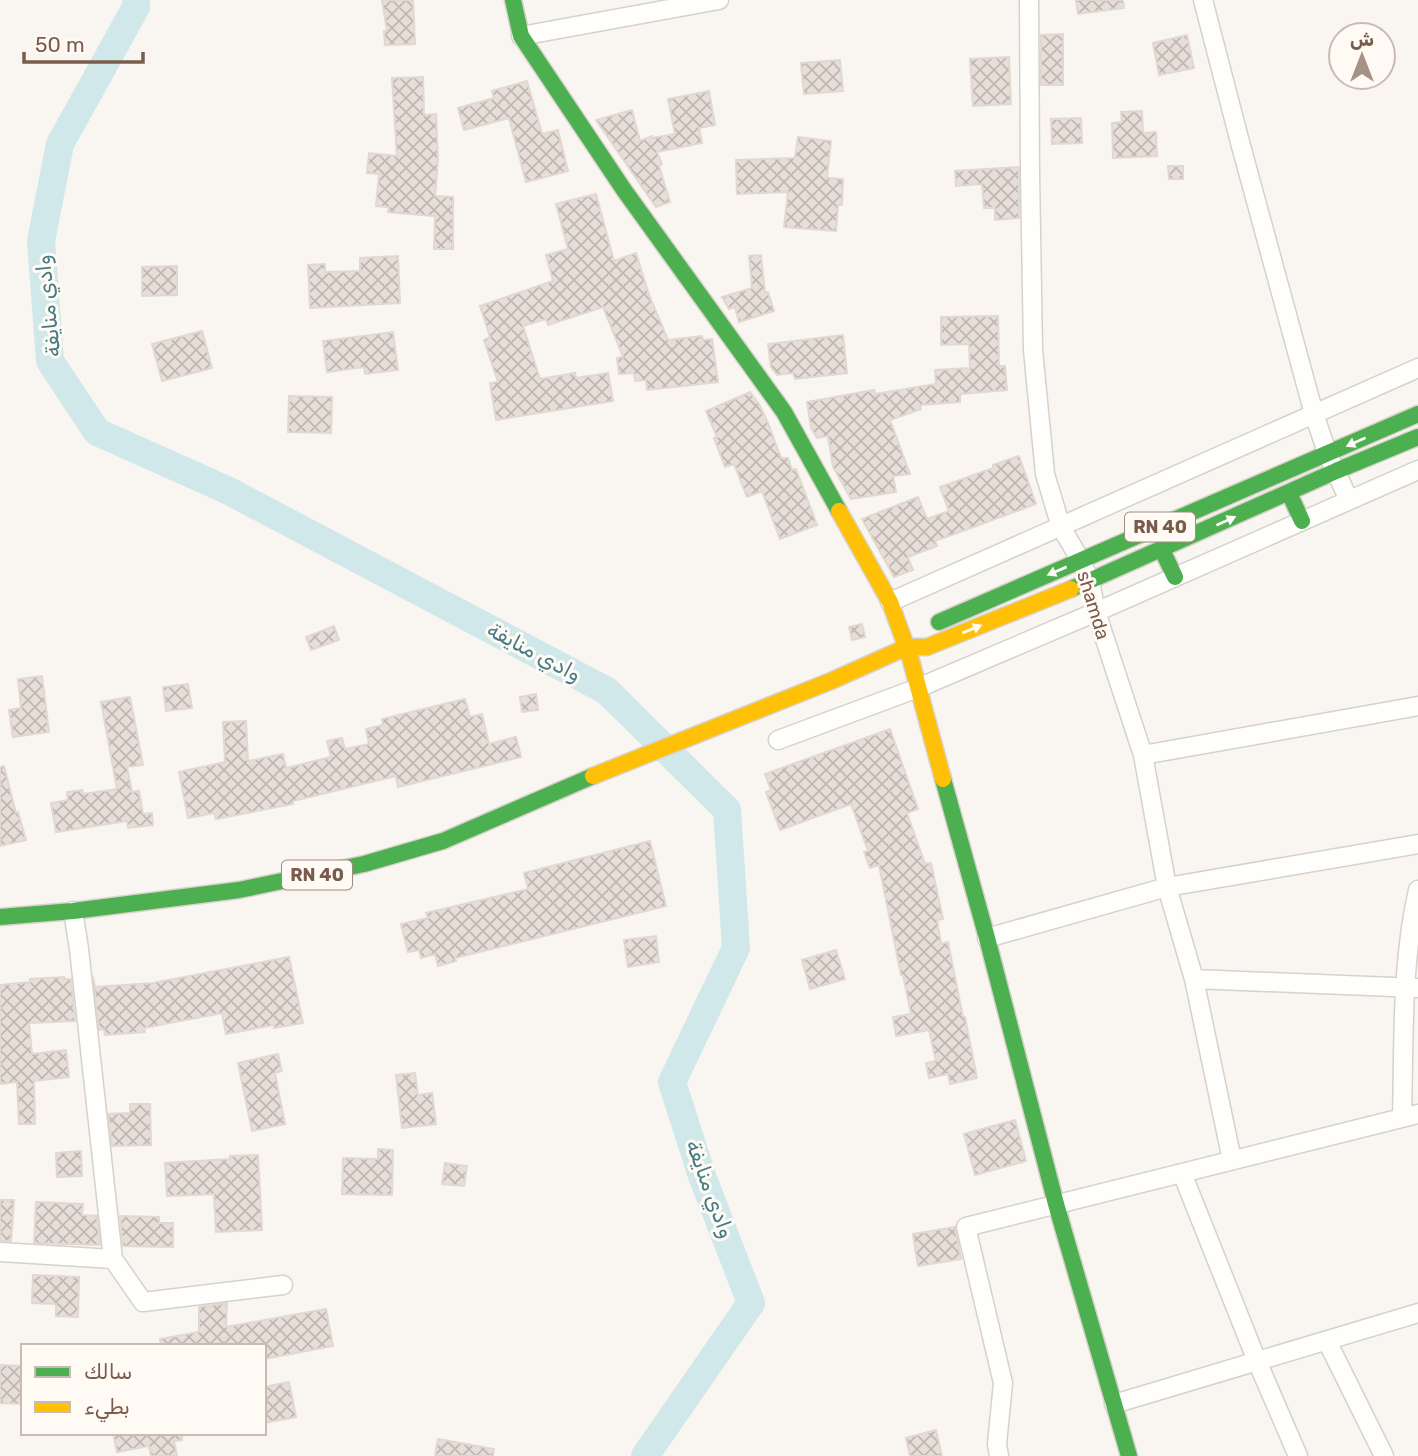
<svg xmlns="http://www.w3.org/2000/svg" width="1418" height="1456" font-family="Rubik,'Noto Sans Arabic',sans-serif">
	<style>
		.lines { fill: none; stroke-linecap: round; stroke-linejoin: round }
		.river { stroke: #d0e8ea; stroke-width: 28 }
		.building { fill: url(#building-cross-hatch); stroke: #e2d8d2; stroke-width: 2 }
		.street-casing { stroke: #d7d1cb; stroke-width: 21 }
		.fast-casing { stroke: #d9d2cb; stroke-width: 19 }
		.slow-casing { stroke: #d9d2cb; stroke-width: 19 }
		.street { stroke: #fefefd; stroke-width: 18 }
		.fast { stroke: #4caf50; stroke-width: 16 }
		.slow { stroke: #ffc107; stroke-width: 16 }
		.oneway { fill: #fffaf3 }
		.labels { text-anchor: middle; stroke-width: 6; stroke-linejoin: round; paint-order: stroke }
		.shield { fill: #fffaf3; stroke: #a28b7f; stroke-width: 2 }
		.shield-label { font-size: 18px; font-weight: bold; fill: #7a5c4d }
		.street-label { font-size: 19px; fill: #7a5c4d; stroke: #fffaf3 }
		.water-label { font-size: 21px; font-style: italic; fill: #437c86; stroke: #fffaf3 }
	</style>
	<defs>
		<pattern id="building-cross-hatch" width="8" height="8" patternUnits="userSpaceOnUse" patternTransform="scale(1.75)"><rect width="8" height="8" fill="#e6ded7"/><path d="M0 0l8 8M0 8l8-8" fill="none" stroke="#bfb7b1"/></pattern>
	</defs>
	<rect width="100%" height="100%" fill="#f9f5f0"/>
	<g class="lines">
		<path class="river" d="M136,0V7L60,144L41,241L50,361L97,432L227,490L607,691L727,810L736,948L672,1082L702,1176L751,1303L645,1456"/>
	</g>
	<path class="building" d="M382,0H413L415,44L385,45L384,31H387Z
		M1076,0H1123L1124,8L1078,14Z
		M1063,34V85H1041V35Z
		M1187,35L1194,68L1159,75L1153,43Z
		M1009,57L1011,104L973,106L970,59Z
		M840,60L843,91L804,94L801,63Z
		M423,77L424,115L436,114L438,160L435,196L453,197V249H434L435,217L434,216L388,212L389,207L376,206L379,174L367,173L369,153L397,156L392,78Z
		M527,81L542,134L558,130L568,171L526,182L509,118L464,130L458,108L494,98L492,91Z
		M709,91L715,125L699,128L702,143L657,152L662,164L659,166L670,202L656,207L596,120L632,110L640,141L652,136V138L675,134L668,99Z
		M1142,111L1143,133L1156,132L1157,156L1113,158L1112,123L1122,122L1121,112Z
		M1081,118L1082,143L1052,144L1051,119Z
		M798,137L831,141L827,178L843,179L842,205H838L836,231L784,227L788,192L737,194L736,160L795,158Z
		M1168,166H1183V179H1169Z
		M1019,167V218L995,220V208H984L982,184L956,186L955,171Z
		M596,194L614,261L636,253L649,295L668,340L702,336L703,340L712,339L718,382L647,390L646,380L635,381L634,373L619,374L617,358L623,357L603,307L548,325L546,319L523,326L540,379L575,373L576,378L608,373L613,401L496,420L490,383L498,382L484,340L490,337L480,306L553,281L546,255L568,249L556,204Z
		M761,255L765,293L768,292L774,311L739,322L735,307L729,309L722,297L752,288L749,256Z
		M398,256L400,303L310,308L308,265L325,264V272L360,271V258Z
		M177,266V295L142,296V267Z
		M998,316L999,366H1005L1007,390L960,394V402L920,405L921,409L890,420L910,474L893,476L896,492L851,499L833,467L828,436L817,438L811,428L807,402L874,390L875,394L936,384L935,370L970,368L969,344L941,345V317Z
		M202,331L212,368L162,381L152,344Z
		M393,332L398,370L365,374L364,367L327,372L323,341Z
		M843,335L847,373L795,379L793,373L777,375L771,367L768,344Z
		M750,392L759,404L768,423L781,458H788L792,470L796,469L817,525L780,539L762,491L747,497L734,464L725,467L714,438L717,437L706,411Z
		M289,396L332,397L331,433L288,432Z
		M1019,456L1036,504L935,541L937,546L908,557L913,570L894,577L862,519L918,497L927,519L949,511L940,487L993,468V465Z
		M862,624L865,637L852,640L849,627Z
		M334,626L339,640L311,650L306,637Z
		M42,676L49,732L13,737L9,710L21,708L18,679Z
		M188,684L192,708L166,711L163,687Z
		M536,694L538,710L522,712L520,697Z
		M130,697L143,765L127,767L132,792L139,791L143,814L152,813L153,825L128,828L127,821L56,832L51,803L68,800L67,792L82,790L83,794L117,789L101,702Z
		M465,699L470,717L482,714L489,744L516,737L521,757L398,787L396,776L293,801V804L216,819L214,813L188,818L179,772L225,762L223,722L246,721L248,761L283,754L286,768L331,757L327,741L342,738L345,749L369,744L366,729L383,725L382,719Z
		M890,729L918,809L907,813L925,864L931,863L943,919L937,920L941,944L948,942L963,1017H965L977,1078L950,1084L948,1074L929,1078L926,1063L936,1061L929,1030L896,1036L893,1017L911,1014L903,975H901L879,865L870,868L864,852L868,851L851,804L780,830L766,792L771,790L765,774Z
		M4,766L16,813L18,812L26,840L0,846V767Z
		M650,841L666,906L455,958L456,961L438,966L435,954L421,958L419,950L408,952L401,924L428,918L426,913L528,889L524,873Z
		M656,936L659,962L628,967L624,940Z
		M836,950L845,979L810,989L802,960Z
		M289,957L303,1023L274,1028V1025L226,1034L222,1013L144,1028L145,1032L105,1035L104,1029L99,1030L93,977L95,987L153,983Z
		M64,977V979H71L75,1021L29,1023L32,1054L66,1050L69,1077L34,1081L35,1124H19L17,1082L0,1084V985L30,982V979Z
		M278,1054L282,1071L275,1073L285,1124L252,1131L238,1063Z
		M415,1073L418,1095L432,1093L436,1124L402,1128L396,1075Z
		M130,1104H150L151,1145L112,1146L108,1114L130,1113Z
		M1015,1120L1026,1161L975,1175L964,1134Z
		M378,1149L393,1150L392,1195L342,1194L343,1158L378,1159Z
		M81,1151L82,1176L57,1177L56,1153Z
		M258,1155L262,1230L216,1232L214,1194L167,1196L165,1163L230,1159V1156Z
		M445,1163L467,1166L464,1186L442,1184Z
		M0,1200H14L11,1241H0Z
		M36,1202L83,1204L82,1215L97,1216L100,1245L34,1243Z
		M120,1216L159,1217V1223H173V1247L123,1246Z
		M955,1227L961,1259L918,1266L913,1234Z
		M33,1275L79,1277L78,1317L56,1316V1304L32,1303Z
		M227,1303L226,1327L326,1309L333,1346L264,1359V1346H161L160,1339L199,1332V1307Z
		M0,1365L23,1366V1404L0,1403Z
		M289,1382L296,1417L264,1423V1387Z
		M936,1430L942,1456H910L906,1438Z
		M113,1433H182V1440L174,1441L177,1456H151L149,1446L117,1452Z
		M438,1439L494,1449L493,1456H435Z"/>
	<g class="lines">
		<defs>
			<path id="street" d="M1029,0L1030,173L1033,350L1045,474L1061,527L1081,561L1090,581L1096,612L1143,755L1167,887L1194,979L1232,1160
				M1203,0L1241,146L1314,414L1328,455L1349,500
				M521,36L719,0
				M890,602L1418,368
				M778,740L918,688L1096,612L1418,470
				M1143,755L1418,706
				M73,911L79,949L113,1259L143,1302L283,1285
				M987,938L1167,887L1418,844
				M1194,979L1418,988
				M1402,1118C1404,1042 1401,964 1418,890
				M1182,1173L1257,1361L1298,1456
				M0,1252L113,1259
				M1327,1341L1384,1456
				M1114,1404L1418,1313
				M999,1456L997,1444L1003,1383L966,1227L1418,1114"/>
			<path id="fast" d="M513,0L521,36L624,190L784,412L839,511
				M1289,493L1302,521
				M1162,550L1175,577
				M1071,589L1336,471L1418,437
				M939,622L1418,414
				M943,779L987,938L1056,1204L1129,1456
				M0,917L73,911L239,890L364,864L443,841L593,776"/>
			<path id="slow" d="M839,511L890,602L910,657L943,779
				M593,776L831,681L907,647H927L1071,589"/>
		</defs>
		<use href="#street" class="street-casing"/>
		<use href="#fast" class="fast-casing"/>
		<use href="#slow" class="slow-casing"/>
		<use href="#street" class="street"/>
		<use href="#fast" class="fast"/>
		<use href="#slow" class="slow"/>
	</g>
	<defs><path id="oneway-solid" d="M-6-.8H1V-3.2L6.5 0L1 3.2V.8H-6Z" transform="scale(1.75)"/></defs>
	<g class="oneway">
		<use href="#oneway-solid" transform="translate(1356 442) rotate(156)"/>
		<use href="#oneway-solid" transform="translate(1226 521) rotate(-24)"/>
		<use href="#oneway-solid" transform="translate(1057 571) rotate(157)"/>
		<use href="#oneway-solid" transform="translate(972 629) rotate(-22)"/>
	</g>
	<g class="labels">
		<g class="shield">
			<rect x="1125" y="512.5" width="70" height="29" rx="5"/>
			<rect x="282" y="860.5" width="70" height="29" rx="5"/>
		</g>
		<g class="shield-label">
			<text x="1160" y="533">RN 40</text>
			<text x="317" y="881">RN 40</text>
		</g>
		<g class="street-label">
			<text transform="translate(1094 605) rotate(73)" y="7">shamda</text>
		</g>
		<g class="water-label">
			<text transform="translate(48 306) rotate(-96)" y="7">وادي منايفة</text>
			<text transform="translate(534 652) rotate(28)" y="7">وادي منايفة</text>
			<text transform="translate(710 1189) rotate(70)" y="7">وادي منايفة</text>
		</g>
	</g>
	<rect x="21" y="1344" width="245" height="91" fill="#fffaf3" stroke="#cabbb1" stroke-width="2"/>
	<rect x="35" y="1367" width="35" height="10" fill="#4caf50" stroke="#cabbb1" stroke-width="2"/>
	<text x="84" y="1379" font-size="21" fill="#7a5c4d">سالك</text>
	<rect x="35" y="1402" width="35" height="10" fill="#ffc107" stroke="#cabbb1" stroke-width="2"/>
	<text x="84" y="1414" font-size="21" fill="#7a5c4d">بطيء</text>
	<g transform="translate(1362 56)"><circle r="33" fill="#fffaf3" stroke="#cabbb1" stroke-width="2"/>
	<path d="M0-5L12 26L0 18L-12 26Z" fill="#a69286"/>
	<text y="-10" font-size="19" font-weight="bold" text-anchor="middle" fill="#7a5c4d">ش</text>
	</g>
	<path d="M24 52v10h119v-10" fill="none" stroke="#7a5c4d" stroke-width="3.5"/>
	<text x="35" y="52" font-size="21" fill="#7a5c4d" stroke="#fffaf3" stroke-width="5" paint-order="stroke">50 m</text>
</svg>
